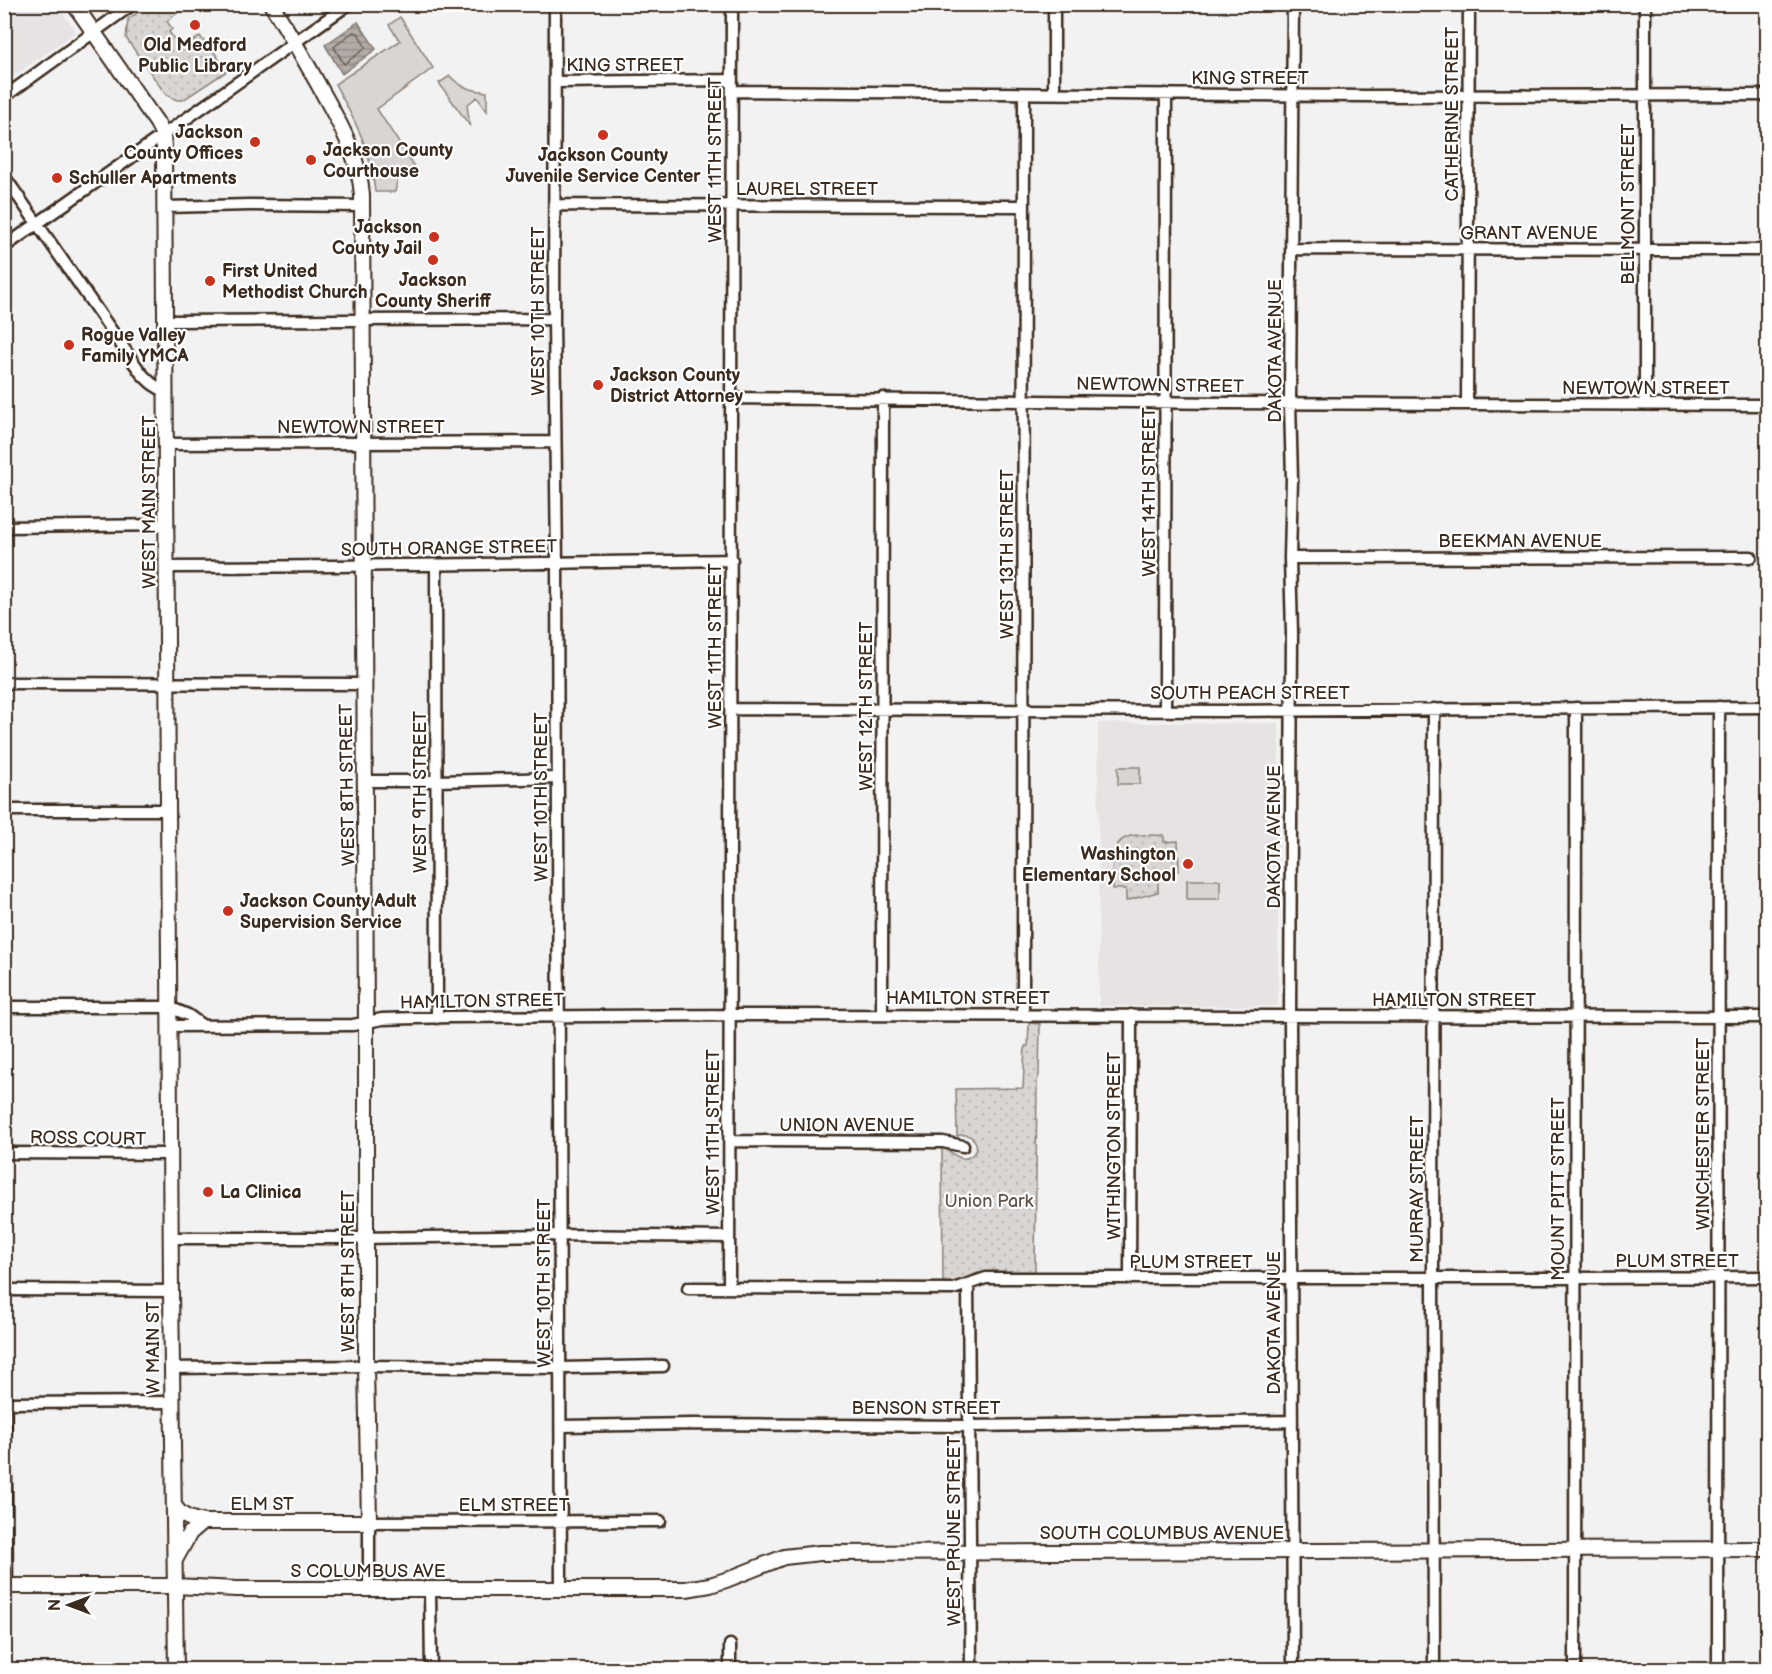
<svg xmlns="http://www.w3.org/2000/svg" width="1772" height="1674" font-family="'Balsamiq Sans',sans-serif">
	<style>
		.built { fill: #e6e3e2 }
		.green { fill: #d8d5d2; stroke: #8a8078; stroke-width: 1.5 }
		.park { fill: url(#park-dots); stroke: #8a8078; stroke-width: 1.5 }
		.water { fill: url(#water-rules); stroke: #827770; stroke-width: 1.5 }
		.lines { fill: none; stroke-linecap: round; stroke-linejoin: round }
		.shore { stroke: #6b5e55; stroke-width: 1.5 }
		.minor-casing { stroke: #3b2a1e; stroke-width: 15 }
		.major-casing { stroke: #3b2a1e; stroke-width: 18 }
		.minor { stroke: #fff; stroke-width: 10 }
		.major { stroke: #fff; stroke-width: 14 }
		.poi-dot { fill: #c8321e; stroke: #fff; stroke-width: 2 }
		.labels { text-anchor: middle; stroke-width: 4.5; stroke-linejoin: round; paint-order: stroke }
		.poi-label { font-size: 18px; font-weight: bold; fill: #3b2a1e; stroke: #fff; text-anchor: start }
		.street-label { font-size: 18px; fill: #3b2a1e; stroke: #fff }
		.park-label { font-size: 18px; fill: #62554b; stroke: #fff }
	</style>
	<defs>
		<pattern id="park-dots" width="8" height="8" patternUnits="userSpaceOnUse" patternTransform="scale(1.5)"><rect width="8" height="8" fill="#d8d5d2"/><path d="M2 2h.1M6 6h.1" fill="none" stroke="#bab7b4" stroke-width="1.8" stroke-linecap="round"/></pattern>
		<pattern id="water-rules" width="6" height="5" patternUnits="userSpaceOnUse" patternTransform="scale(1.5)"><rect width="6" height="5" fill="#b2aba7"/><path d="M0 2.5h6" fill="none" stroke="#928b87"/></pattern>
	</defs>
	<rect width="100%" height="100%" fill="#f3f2f2"/>
	<filter id="ink" filterUnits="userSpaceOnUse"><feTurbulence type="fractalNoise" baseFrequency=".0167" numOctaves="2"/><feDisplacementMap in="SourceGraphic" scale="12" xChannelSelector="R" yChannelSelector="G"/><feConvolveMatrix kernelMatrix="1 2 1 2 8 2 1 2 1" color-interpolation-filters="sRGB"/></filter>
	<g filter="url(#ink)">
		<path class="built" d="M5,4L57,5L76,32L5,82Z
			M1098,723H1279L1278,1006H1099Z"/>
		<path class="green" d="M400,17L433,68L377,109L414,166L398,177L395,192H375C371,149 355,121 335,84L400,41L389,25Z
			M450,76C461,88 471,90 487,92V111L477,97L467,105L470,126L439,83Z
			M1118,767H1140V784H1118Z
			M1187,880H1220V899H1187Z"/>
		<path class="park" d="M149,5H179L183,9L167,21L172,29L169,32L176,41L179,39L185,47L200,36L208,47L210,46L227,71L183,100H177L166,95L126,38L128,19Z
			M1164,835V842L1178,841L1179,871L1158,872V892L1126,901V889H1113C1113,872 1107,841 1131,836C1141,834 1153,836 1164,835Z
			M1029,1023L1040,1024L1039,1075L1037,1082L1035,1273H978L955,1282L943,1284L942,1148C952,1150 959,1163 969,1157C984,1149 974,1130 957,1136L956,1089L1023,1088L1025,1046H1028Z"/>
		<path class="water" d="M358,22L376,49L342,74L325,45Z"/>
		<g class="lines">
			<path class="shore" d="M353,32L358,33L366,48L344,64L334,47Z"/>
			<defs>
				<path id="minor" d="M555,4L554,319L557,563L561,1588
					M1054,4V94
					M555,82L732,80
					M732,91L1367,96L1768,95
					M4,97L133,4
					M4,176L141,373C149,381 155,388 166,391
					M555,205L1024,206
					M165,207L250,205L362,206
					M4,247L349,4
					M1291,249L1768,250
					M166,321L554,319
					M732,398L1227,403L1768,405
					M1467,403L1469,4
					M1645,404V4
					M166,444L555,442
					M4,527L168,525
					M1290,558L1751,557
					M436,566L437,1018
					M167,567C356,567 544,563 732,560
					M4,683L364,684
					M732,709L1226,711L1768,707
					M1434,709L1433,1278L1434,1670
					M1165,710L1166,94
					M365,781H437L558,778
					M4,810H168
					M4,1007H169L188,1015L203,1026
					M882,1014L883,398
					M1023,1014L1024,94
					M169,1026L353,1025L382,1019L450,1017L730,1015L1768,1017
					M730,1141L943,1142L963,1146
					M4,1153L170,1154
					M171,1238H357L560,1235L729,1237
					M1130,1278L1131,1015
					M968,1284L971,1670
					M688,1288L953,1289L986,1278H1575L1768,1277
					M729,1288L732,4
					M4,1290L171,1291
					M171,1368L366,1366L560,1368L663,1366
					M4,1403L172,1402
					M5,1403L7,1586
					M561,1426L694,1424L970,1426L1291,1421
					M369,1589V1522L660,1521
					M430,1589L431,1670
					M730,1670V1645
					M1293,1670L1290,1015L1292,633L1290,558L1292,479L1290,403L1293,4
					M1575,1670L1576,708
					M1718,1670L1719,707"/>
				<path id="major" d="M74,4L157,123L163,135L164,148L171,1291L176,1670
					M174,1505C181,1517 190,1519 203,1522
					M175,1560L190,1533L203,1522H369L366,1366V1022L362,195C359,154 337,119 318,84C303,57 288,30 271,4
					M4,1586H175L237,1589H686L710,1585L726,1580L784,1557L820,1553L1768,1549"/>
			</defs>
			<use href="#minor" class="minor-casing"/>
			<use href="#major" class="major-casing"/>
			<use href="#minor" class="minor"/>
			<use href="#major" class="major"/>
		</g>
	</g>
	<g class="poi-dot">
		<circle cx="195" cy="25" r="6"/>
		<circle cx="603" cy="135" r="6"/>
		<circle cx="255" cy="142" r="6"/>
		<circle cx="311" cy="160" r="6"/>
		<circle cx="57" cy="178" r="6"/>
		<circle cx="434" cy="237" r="6"/>
		<circle cx="433" cy="260" r="6"/>
		<circle cx="210" cy="281" r="6"/>
		<circle cx="69" cy="345" r="6"/>
		<circle cx="598" cy="385" r="6"/>
		<circle cx="1188" cy="864" r="6"/>
		<circle cx="228" cy="911" r="6"/>
		<circle cx="208" cy="1192" r="6"/>
	</g>
	<g class="labels">
		<g class="poi-label">
			<text x="195" y="51" text-anchor="middle">Old Medford<tspan x="195" dy="21">Public Library</tspan></text>
			<text x="243" y="138" text-anchor="end">Jackson<tspan x="243" dy="21">County Offices</tspan></text>
			<text x="323" y="156">Jackson County<tspan x="323" dy="21">Courthouse</tspan></text>
			<text x="603" y="161" text-anchor="middle">Jackson County<tspan x="603" dy="21">Juvenile Service Center</tspan></text>
			<text x="69" y="184">Schuller Apartments</text>
			<text x="422" y="233" text-anchor="end">Jackson<tspan x="422" dy="21">County Jail</tspan></text>
			<text x="222" y="277">First United<tspan x="222" dy="21">Methodist Church</tspan></text>
			<text x="433" y="286" text-anchor="middle">Jackson<tspan x="433" dy="21">County Sheriff</tspan></text>
			<text x="81" y="341">Rogue Valley<tspan x="81" dy="21">Family YMCA</tspan></text>
			<text x="610" y="381">Jackson County<tspan x="610" dy="21">District Attorney</tspan></text>
			<text x="1176" y="860" text-anchor="end">Washington<tspan x="1176" dy="21">Elementary School</tspan></text>
			<text x="240" y="907">Jackson County Adult<tspan x="240" dy="21">Supervision Service</tspan></text>
			<text x="220" y="1198">La Clinica</text>
		</g>
		<g class="street-label">
			<text x="625" y="71">KING STREET</text>
			<text x="1250" y="84">KING STREET</text>
			<text transform="translate(1452 114) rotate(-90)" y="6">CATHERINE STREET</text>
			<text transform="translate(715 160) rotate(-90)" y="6">WEST 11TH STREET</text>
			<text x="807" y="195">LAUREL STREET</text>
			<text transform="translate(1628 204) rotate(-90)" y="6">BELMONT STREET</text>
			<text x="1529" y="239">GRANT AVENUE</text>
			<text transform="translate(538 311) rotate(-90)" y="6">WEST 10TH STREET</text>
			<text transform="translate(1275 351) rotate(-90)" y="6">DAKOTA AVENUE</text>
			<text transform="translate(1160 385) rotate(1)" y="6">NEWTOWN STREET</text>
			<text x="1646" y="394">NEWTOWN STREET</text>
			<text x="361" y="433">NEWTOWN STREET</text>
			<text transform="translate(1149 492) rotate(-90)" y="6">WEST 14TH STREET</text>
			<text transform="translate(149 502) rotate(-90)" y="6">WEST MAIN STREET</text>
			<text x="1520" y="547">BEEKMAN AVENUE</text>
			<text transform="translate(449 548) rotate(-1)" y="6">SOUTH ORANGE STREET</text>
			<text transform="translate(1007 554) rotate(-90)" y="6">WEST 13TH STREET</text>
			<text transform="translate(715 646) rotate(-90)" y="6">WEST 11TH STREET</text>
			<text x="1250" y="699">SOUTH PEACH STREET</text>
			<text transform="translate(866 706) rotate(-90)" y="6">WEST 12TH STREET</text>
			<text transform="translate(347 785) rotate(-91)" y="6">WEST 8TH STREET</text>
			<text transform="translate(420 792) rotate(-90)" y="6">WEST 9TH STREET</text>
			<text transform="translate(541 797) rotate(-90)" y="6">WEST 10TH STREET</text>
			<text transform="translate(1274 837) rotate(-90)" y="6">DAKOTA AVENUE</text>
			<text x="968" y="1004">HAMILTON STREET</text>
			<text x="1454" y="1006">HAMILTON STREET</text>
			<text transform="translate(482 1001) rotate(-1)" y="6">HAMILTON STREET</text>
			<text x="847" y="1131">UNION AVENUE</text>
			<text transform="translate(713 1132) rotate(-90)" y="6">WEST 11TH STREET</text>
			<text transform="translate(1703 1134) rotate(-90)" y="6">WINCHESTER STREET</text>
			<text transform="translate(88 1138) rotate(1)" y="6">ROSS COURT</text>
			<text transform="translate(1114 1146) rotate(-90)" y="6">WITHINGTON STREET</text>
			<text transform="translate(1417 1189) rotate(-90)" y="6">MURRAY STREET</text>
			<text transform="translate(1558 1189) rotate(-90)" y="6">MOUNT PITT STREET</text>
			<text x="1677" y="1267">PLUM STREET</text>
			<text x="1191" y="1268">PLUM STREET</text>
			<text transform="translate(348 1271) rotate(-90)" y="6">WEST 8TH STREET</text>
			<text transform="translate(544 1283) rotate(-90)" y="6">WEST 10TH STREET</text>
			<text transform="translate(1274 1323) rotate(-90)" y="6">DAKOTA AVENUE</text>
			<text transform="translate(153 1348) rotate(-90)" y="6">W MAIN ST</text>
			<text x="926" y="1414">BENSON STREET</text>
			<text x="262" y="1510">ELM ST</text>
			<text x="514" y="1511">ELM STREET</text>
			<text transform="translate(954 1531) rotate(-90)" y="6">WEST PRUNE STREET</text>
			<text x="1162" y="1539">SOUTH COLUMBUS AVENUE</text>
			<text x="368" y="1577">S COLUMBUS AVE</text>
		</g>
		<g class="park-label">
			<text x="989" y="1207">Union Park</text>
		</g>
	</g>
	<rect width="1772" height="1674" fill="none" stroke="#fff" stroke-width="24"/>
	<rect x="12" y="12" width="1748" height="1650" fill="none" stroke="#3b2a1e" stroke-width="2" filter="url(#ink)"/>
	<g transform="translate(69 1605) rotate(270)" stroke="#ffffff" stroke-width="4.5" paint-order="stroke">
	<path d="M0-4.5L10 22L0 15L-10 22Z" fill="#3b2a1e"/>
	<text y="-9" font-size="16" font-weight="bold" text-anchor="middle" fill="#3b2a1e">N</text>
	</g>
</svg>
